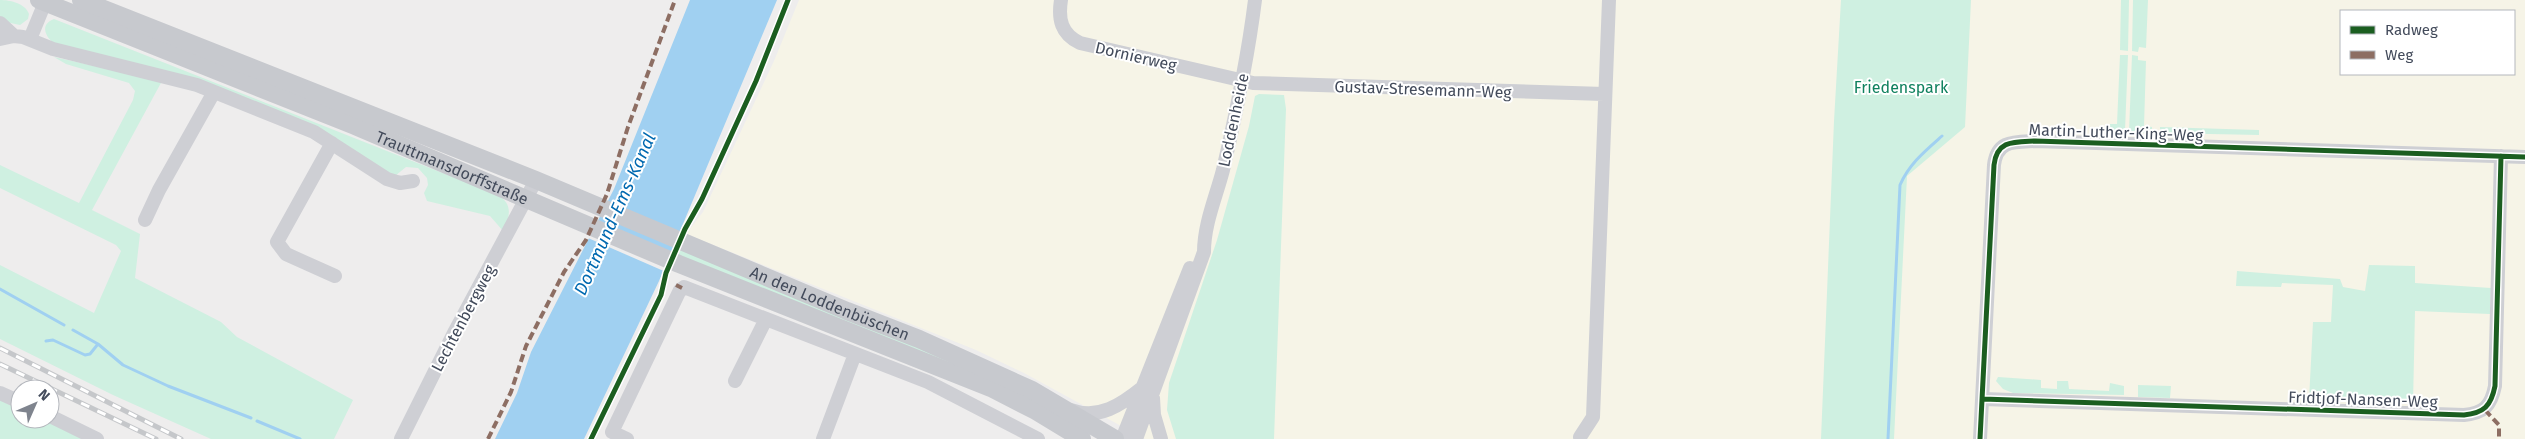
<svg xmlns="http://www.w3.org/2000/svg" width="2525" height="439" font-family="'Fira Sans',sans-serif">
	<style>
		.commercial { fill: #f6f4e7; fill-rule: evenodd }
		.green { fill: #cff0e1 }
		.water { fill: #a0d0f1 }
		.pier { fill: #eeeded }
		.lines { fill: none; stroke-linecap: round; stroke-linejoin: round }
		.stream { stroke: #a0d0f1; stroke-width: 3 }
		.minor { stroke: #cecfd4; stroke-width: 14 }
		.major { stroke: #c7c9ce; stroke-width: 18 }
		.rail-casing { stroke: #c5c7ca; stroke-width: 5 }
		.rail { stroke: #fff; stroke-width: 3; stroke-dasharray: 9; stroke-linecap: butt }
		.quiet { stroke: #8d6e63; stroke-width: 4; stroke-dasharray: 8 4; stroke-linecap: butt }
		.cycleway-casing { stroke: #fff; stroke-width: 8 }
		.cycleway { stroke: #1b5e20; stroke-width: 5 }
		.labels { text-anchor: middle; stroke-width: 4; stroke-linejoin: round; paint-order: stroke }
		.street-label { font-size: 16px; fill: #434b5b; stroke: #fff }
		.park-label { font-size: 16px; fill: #0f815e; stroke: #fff }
		.water-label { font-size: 18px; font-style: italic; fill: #0169b0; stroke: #fff }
	</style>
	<rect width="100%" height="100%" fill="#eeeded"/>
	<path class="commercial" d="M799,0H2525V439H1145L1024,373L976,350L686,234L703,212L774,61ZM2341,11H2514V74H2341Z"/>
	<path class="green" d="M0,0C10,0 25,3 29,14L28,19L20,25L6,22L0,16Z
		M1841,0H1971L1965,127L1907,176L1894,439H1821L1834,121Z
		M2121,0H2129L2128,51L2120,50Z
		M2133,0H2148L2146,48L2139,47L2138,52L2132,51Z
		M54,19L498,195C514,205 509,217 504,232L490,216L427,201L424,193L428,185L427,178L418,168L406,167L395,176L336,140L52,42C44,34 41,24 54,19Z
		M2120,55H2128L2125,131H2110V124H2117Z
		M2132,55L2138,56V60L2146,61L2144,126L2152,127V133L2129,132Z
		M54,57L162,81L92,210L140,234L135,278L221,322L237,337L353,400L334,439H211L113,395L0,339V265L94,313L121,251L116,245L0,188V165L79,203L133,100L135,91L129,83L66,64Z
		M1259,94L1284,95L1286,109L1274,439H1176L1167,410L1169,383L1217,240L1249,126L1255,96Z
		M2160,127L2259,130V135L2160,133Z
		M682,248L942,354L1057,413L677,257Z
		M2369,265L2415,266V283L2491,288L2490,314L2415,311L2413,404L2309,400L2313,322H2331L2333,285L2282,283L2281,287L2236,286L2237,271L2340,279L2343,287L2365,291Z
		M1998,377L2041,380V388L2057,389V381H2068L2069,389L2109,391L2110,383L2124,386V395L2013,393L2003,389L1996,381Z
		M2138,385L2171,386L2170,398L2138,397Z
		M0,398L20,408V419H44L87,439H0Z"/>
	<path class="water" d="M690,0H777L659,281L584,439H495L517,393L531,352L614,189Z"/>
	<path class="pier" d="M596,220L674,254L666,272L588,238Z"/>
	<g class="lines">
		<path class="stream" d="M0,289L64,325
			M73,330L98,344L123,365L168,386L251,418
			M46,341L53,340L85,355L90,354L98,344
			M257,421L300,439
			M1888,439L1900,185C1909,164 1925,151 1942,136"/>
		<path class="minor" d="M1061,0C1058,19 1061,34 1080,43L1253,83L1604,94
			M0,23L14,36
			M0,39L14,36L23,37L53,49L197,85L314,132L387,179L400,183L413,181
			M30,39L46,0
			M332,143L277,242L286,254L335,276
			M145,220L159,190L214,92
			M735,381L766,319
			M0,393L20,402
			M1153,398L1154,415L1161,439
			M1983,399L2464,415C2484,413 2491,406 2495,386L2501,156
			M1071,410C1099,420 1121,405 1142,388
			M50,416L97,439
			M1580,437L1593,417L1609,0
			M401,439L455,331L536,180
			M627,439L612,432L680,290L684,287L928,382L1038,439
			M823,439L855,354
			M1122,439L1190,268
			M1136,439L1204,252C1204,224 1216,197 1223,170C1236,114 1248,57 1255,0
			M1980,439L1994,165C1997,140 2014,142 2035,141L2525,157"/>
		<g class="major">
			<path id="s1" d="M39,0L355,126L679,264L993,389L1036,411L1082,439"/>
			<path id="s2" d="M81,0L536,180L847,311L919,339L1032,390L1115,439"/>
		</g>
		<defs>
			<path id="rail" d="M0,348L181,439
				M0,364L156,439"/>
		</defs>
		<use href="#rail" class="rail-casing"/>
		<use href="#rail" class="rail"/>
		<path class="quiet" d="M676,285L682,288
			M2485,410L2499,425V439
			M488,439L511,392L526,346L564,272L586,240L607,194L628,127L675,0"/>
		<defs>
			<path id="cycleway" d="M1983,399L2464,415C2484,413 2491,406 2495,386L2501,156
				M591,439L661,295L666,273L685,229L702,199L756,81L788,0
				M1980,439L1994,165C1997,140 2014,142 2035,141L2525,157"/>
		</defs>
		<use href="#cycleway" class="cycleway-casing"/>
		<use href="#cycleway" class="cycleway"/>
	</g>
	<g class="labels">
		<g class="street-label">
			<text transform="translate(1136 56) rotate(13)" y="6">Dornierweg</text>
			<text transform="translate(1423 89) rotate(2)" y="6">Gustav-Stresemann-Weg</text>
			<text transform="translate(1233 120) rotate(-78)" y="6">Loddenheide</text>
			<text transform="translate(2116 132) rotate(2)" y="6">Martin-Luther-King-Weg</text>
			<text dy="6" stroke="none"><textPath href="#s1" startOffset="446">Trauttmansdorffstraße</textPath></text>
			<text dy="6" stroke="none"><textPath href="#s2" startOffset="808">An den Loddenbüschen</textPath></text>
			<text transform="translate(463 318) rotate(-62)" y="6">Lechtenbergweg</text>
			<text transform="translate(2363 399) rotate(2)" y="6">Fridtjof-Nansen-Weg</text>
		</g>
		<g class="park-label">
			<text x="1901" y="93">Friedenspark</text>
		</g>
		<g class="water-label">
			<text transform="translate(615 214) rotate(-66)" y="6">Dortmund-Ems-Kanal</text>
		</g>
	</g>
	<rect x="2340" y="10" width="175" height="65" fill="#ffffff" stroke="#b4b7bd"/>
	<rect x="2350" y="26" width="25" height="8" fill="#1b5e20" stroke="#b4b7bd"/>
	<text x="2385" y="35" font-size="15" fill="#434b5b">Radweg</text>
	<rect x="2350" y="51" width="25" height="8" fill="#8d6e63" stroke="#b4b7bd"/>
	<text x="2385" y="60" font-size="15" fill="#434b5b">Weg</text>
	<g transform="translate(35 404) rotate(45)"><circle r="24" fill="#ffffff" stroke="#b4b7bd"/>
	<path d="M0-4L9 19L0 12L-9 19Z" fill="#7f848e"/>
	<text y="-8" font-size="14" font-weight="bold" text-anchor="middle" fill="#434b5b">N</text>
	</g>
</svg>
